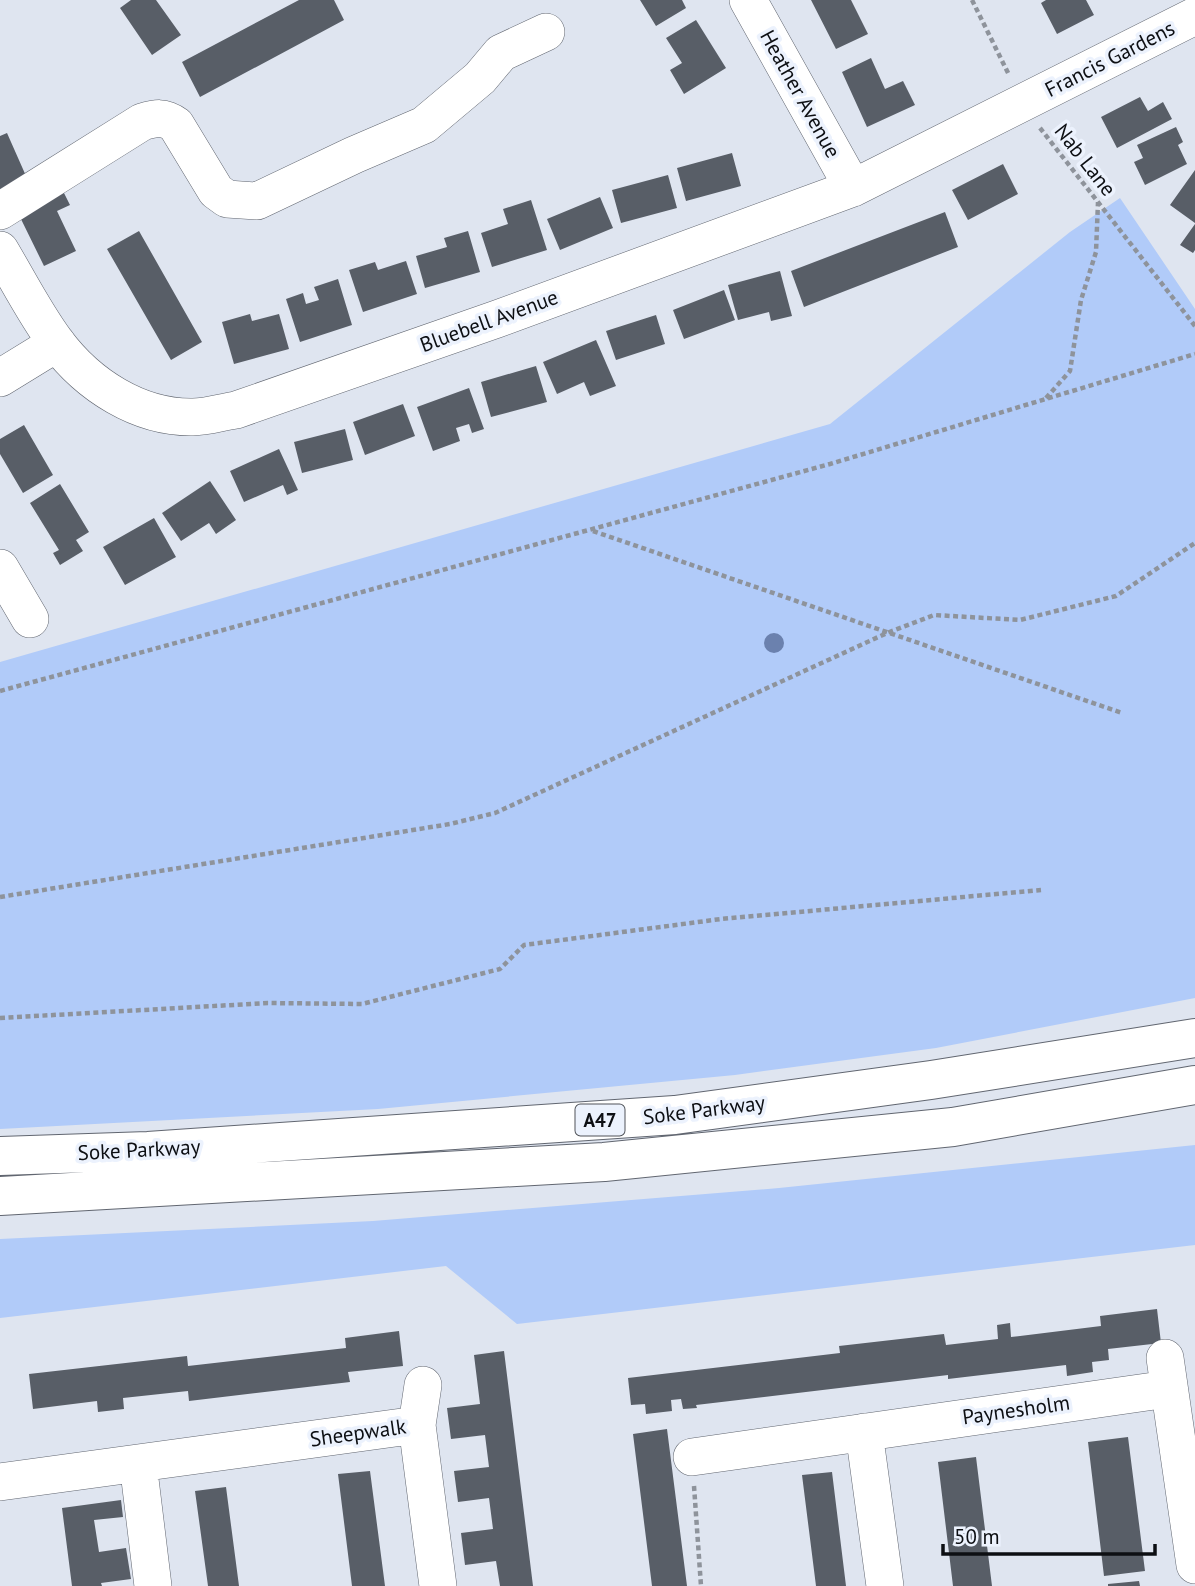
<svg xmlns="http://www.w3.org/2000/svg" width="1195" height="1586" font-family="'PT Sans',sans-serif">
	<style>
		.green { fill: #b1cbf9 }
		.building { fill: #585e67 }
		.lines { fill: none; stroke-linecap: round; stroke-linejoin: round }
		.minor-casing { stroke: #616670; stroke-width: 38 }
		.highway-casing { stroke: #616670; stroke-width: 40 }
		.path { stroke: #8e939b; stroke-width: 4.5; stroke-dasharray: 5 3.5; stroke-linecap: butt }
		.minor { stroke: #fff; stroke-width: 37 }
		.highway { stroke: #fff; stroke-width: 38 }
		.tree { fill: #6b81ae }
		.labels { text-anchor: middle; stroke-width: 7; stroke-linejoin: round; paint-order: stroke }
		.shield { fill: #ecf2fd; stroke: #505359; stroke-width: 2 }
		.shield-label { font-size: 19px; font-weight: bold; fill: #0d0f13 }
		.street-label { font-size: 21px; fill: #0d0f13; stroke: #ecf2fd }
	</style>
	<rect width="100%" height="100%" fill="#dfe5f0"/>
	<path class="green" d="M1120,198L1195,309V998L936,1048L735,1075L378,1109L0,1129V662L830,424L1070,232Z
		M1195,1145V1245L517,1324L446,1266L0,1318V1239L373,1221L779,1188Z"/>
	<path class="building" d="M131,0H156L181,35L152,55L120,8Z
		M299,0H334L344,20L200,97L182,62Z
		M640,0H682L686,8L656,26Z
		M811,0H851L868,34L836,49Z
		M1046,0H1086L1094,15L1057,34L1041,3Z
		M696,20L726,68L684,94L670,70L682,63L666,38Z
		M871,58L885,89L903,81L915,105L867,127L842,72Z
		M1140,97L1148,111L1163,102L1172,119L1117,148L1101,117Z
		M1176,127L1183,142L1178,145L1187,164L1145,185L1134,162L1143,158L1137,145Z
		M7,133L30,185L0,198V136Z
		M732,153L741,186L686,201L677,168Z
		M1003,164L1018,194L968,220L952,190Z
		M1195,170V223L1170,205Z
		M668,175L677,208L621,223L612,190Z
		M63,191L70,205L57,211L76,251L44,266L18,213Z
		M600,197L613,228L560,250L547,219Z
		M531,200L547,250L492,267L481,233L508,224L503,209Z
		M945,212L958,247L804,307L791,271Z
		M1195,224V250L1193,253L1180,245Z
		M139,231L202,342L171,360L107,249Z
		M468,231L480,272L425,288L416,256L447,247L444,238Z
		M406,261L417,294L363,312L349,270L375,262L378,270Z
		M780,271L792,316L771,321L769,312L738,320L728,285Z
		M338,279L352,325L300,342L286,299L303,293L306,304L319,300L314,287Z
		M724,290L735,320L684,339L673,310Z
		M250,314L252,321L279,314L289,349L234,364L222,322Z
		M656,315L665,344L616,360L606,331Z
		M596,340L616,386L590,396L584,382L557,394L543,362Z
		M536,366L547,402L491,417L481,382Z
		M469,388L484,429L472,433L469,424L456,428L460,441L433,451L417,407Z
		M403,404L415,436L365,455L353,422Z
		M24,425L53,475L23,493L0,454V439Z
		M345,429L353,460L302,473L294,442Z
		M279,449L298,490L287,495L283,485L244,502L230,471Z
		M210,481L236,520L216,534L209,523L181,541L162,513Z
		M60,484L89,532L76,540L83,551L60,565L53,553L59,550L30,503Z
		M154,518L176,557L125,585L103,547Z
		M1157,1309L1161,1343L1108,1349L1109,1360L1092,1362L1093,1372L1067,1376L1066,1365L948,1379V1375L696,1405L697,1408L683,1409L681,1399L671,1400L672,1411L646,1414L645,1404L631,1405L628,1378L840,1353L839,1346L944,1334L946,1345L998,1339L997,1325L1010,1323L1011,1337L1101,1326L1100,1316Z
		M399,1331L403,1366L348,1372L350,1382L189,1401L188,1391L123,1398L124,1409L98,1412L97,1401L33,1409L29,1374L187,1356L188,1366L346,1348L345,1338Z
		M504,1351L533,1586H500L496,1561L465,1565L461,1533L493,1529L489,1498L458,1502L454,1471L489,1467L485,1435L451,1439L447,1408L480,1404L474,1355Z
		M667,1429L687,1586H652L633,1434Z
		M1128,1437L1145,1571L1104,1576L1088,1442Z
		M976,1457L992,1586H953L938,1462Z
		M370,1471L385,1586H352L338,1474Z
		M832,1472L846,1586H816L802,1475Z
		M226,1487L239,1586H208L195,1491Z
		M121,1500L123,1517L94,1520L99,1552L126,1548L131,1579L101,1583L102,1586H72L62,1508Z
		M1139,1581L1140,1586H1108V1584Z"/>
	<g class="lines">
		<defs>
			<path id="minor" d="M748,0L853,188
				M0,211L142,122C156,118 164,116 176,125L216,191L227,199L257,201L354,155L424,125L480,78L501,53L546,32
				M0,250C18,280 35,314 56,342C88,385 139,418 193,417C207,417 222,412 236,410L497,319L853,188L1195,16
				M0,378L57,343
				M0,568L30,619
				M1165,1358L1195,1565
				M417,1425L423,1385
				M864,1432L885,1586
				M692,1457L1168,1389
				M138,1463L153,1586
				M0,1482L417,1425L438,1586"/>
			<path id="highway" d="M0,1156L148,1151L675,1115L931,1080L1195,1038
				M0,1196L604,1162L953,1127L1195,1085"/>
		</defs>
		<use href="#minor" class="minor-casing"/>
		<use href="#highway" class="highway-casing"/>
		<path class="path" d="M972,0L1009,75
			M1040,128L1195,326
			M1046,398L1070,371L1081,300L1096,252L1098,202
			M593,531L1122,713
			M0,691L830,464L1195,354
			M0,897L450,824L495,813L887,633L934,615L1020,620L1116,596L1195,543
			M0,1018L268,1003L362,1004L500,969L524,945L721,919L1041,890
			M694,1486L701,1586"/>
		<use href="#minor" class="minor"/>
		<use href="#highway" class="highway"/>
	</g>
	<circle class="tree" cx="774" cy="643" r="10"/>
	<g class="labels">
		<rect class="shield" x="575.5" y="1104.5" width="49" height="31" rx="5"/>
		<g class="shield-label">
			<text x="600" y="1127">A47</text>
		</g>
		<g class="street-label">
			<text transform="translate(1110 59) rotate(-27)" y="7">Francis Gardens</text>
			<text transform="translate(800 94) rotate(61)" y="7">Heather Avenue</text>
			<text transform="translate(1085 160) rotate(52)" y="7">Nab Lane</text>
			<text transform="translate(489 321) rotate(-20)" y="7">Bluebell Avenue</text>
			<text transform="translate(704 1110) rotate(-7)" y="7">Soke Parkway</text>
			<text transform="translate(139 1150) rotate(-3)" y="7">Soke Parkway</text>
			<text transform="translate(1016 1410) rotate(-8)" y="7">Paynesholm</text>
			<text transform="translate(358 1433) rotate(-8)" y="7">Sheepwalk</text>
		</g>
	</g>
	<path d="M943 1544v10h212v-10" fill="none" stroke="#0d0f13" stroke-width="3.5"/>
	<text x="954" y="1544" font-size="21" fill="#0d0f13" stroke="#ecf2fd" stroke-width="5" paint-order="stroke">50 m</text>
</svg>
